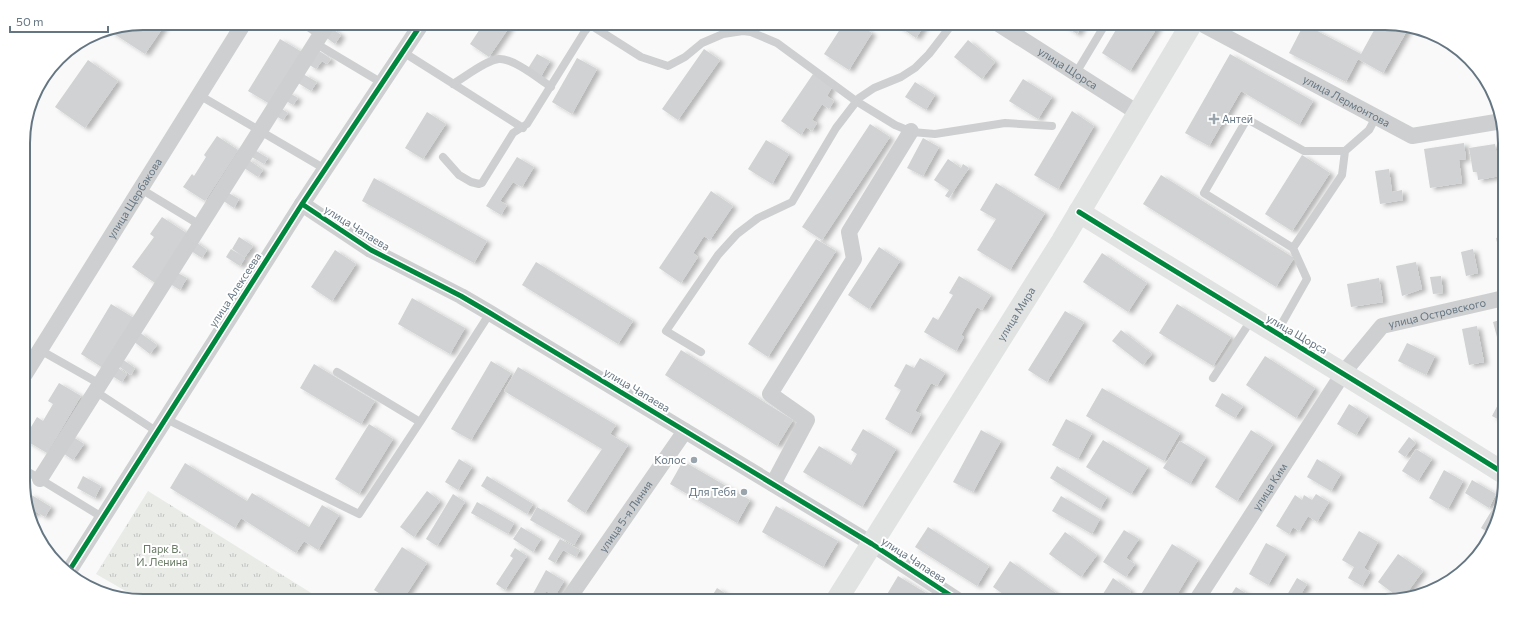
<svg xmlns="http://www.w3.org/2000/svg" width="1528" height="624" font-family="Commissioner,sans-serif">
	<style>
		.park { fill: url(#park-tufts) }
		.building { fill: #d0d2d3; filter: url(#shadow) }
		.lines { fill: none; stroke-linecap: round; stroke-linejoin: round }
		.lane { stroke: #cecfd0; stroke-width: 8 }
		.street { stroke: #cecfd0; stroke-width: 16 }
		.secondary { stroke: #e1e2e2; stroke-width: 22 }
		.primary { stroke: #e1e2e2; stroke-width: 22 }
		.cycleway-casing { stroke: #fff; stroke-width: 8 }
		.cycleway { stroke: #00873e; stroke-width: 5 }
		.poi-dot { fill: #99a4ac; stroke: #fff; stroke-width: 1.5 }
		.labels { text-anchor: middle; stroke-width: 4; stroke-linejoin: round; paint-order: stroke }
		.street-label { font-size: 11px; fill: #657683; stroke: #fff }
		.poi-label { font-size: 11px; fill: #657683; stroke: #fff; text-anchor: end }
		.park-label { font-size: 11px; fill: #687a64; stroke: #fff }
		.rim { fill: none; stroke: #657683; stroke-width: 2 }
	</style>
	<defs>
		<pattern id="park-tufts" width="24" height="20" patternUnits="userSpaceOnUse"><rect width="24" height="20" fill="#e8ebe6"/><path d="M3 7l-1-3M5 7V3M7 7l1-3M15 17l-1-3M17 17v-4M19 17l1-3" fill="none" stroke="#c0c3c0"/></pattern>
		<filter id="shadow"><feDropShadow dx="4.5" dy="2.5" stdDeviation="2" flood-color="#0004"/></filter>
	</defs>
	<rect width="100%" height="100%" fill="#f9f9f9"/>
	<path class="park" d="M148,491L324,601H143L96,574Z"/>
	<path class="building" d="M143,23H166L145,54L108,30Z
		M484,23H512L489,57L470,44Z
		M844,23H856L872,33L849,70L824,54Z
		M894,23H926L916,38Z
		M1061,23H1084L1077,34Z
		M1120,23H1160L1130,71L1102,53Z
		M1378,23L1409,27L1383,73L1358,59L1346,82L1289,53L1304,24L1361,54Z
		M330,27L341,35L335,44L324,36Z
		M280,39L302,52L270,104L248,91Z
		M968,40L995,62L982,79L954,57Z
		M704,49L720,60L678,120L662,109Z
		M318,50L331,59L327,64L322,61L316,69L308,64Z
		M537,54L550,61L540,78L527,70Z
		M1230,54L1313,101L1299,125L1241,91L1209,146L1185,133Z
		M577,58L597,69L572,114L552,102Z
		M88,60L118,81L85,128L55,107Z
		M303,74L317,82L311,91L298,83Z
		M813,74L832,87L827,96L834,101L829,109L822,104L812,120L817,123L812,131L806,127L801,135L781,121Z
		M1023,79L1052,97L1038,119L1009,101Z
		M915,82L935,95L926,110L905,97Z
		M288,92L298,98L293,105L283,99Z
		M279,107L288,113L283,120L274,115Z
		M1072,111L1094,126L1058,189L1034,175Z
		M427,112L446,124L423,159L405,148Z
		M870,124L890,137L822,240L802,227Z
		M217,136L238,150L205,201L183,187L192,174L194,176L206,157L204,155Z
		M923,138L939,147L923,176L907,168Z
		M766,140L789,154L772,184L748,169Z
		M1464,143L1466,159L1459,160L1462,183L1430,188L1424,149Z
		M1495,144L1500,176L1478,180L1477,172H1473L1469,148Z
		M253,149L268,158L264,164L250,156Z
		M1302,155L1330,173L1292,231L1265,214Z
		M517,157L534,167L522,187L513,182L500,201L507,205L501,215L486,206Z
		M246,158L263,170L258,177L241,166Z
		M948,159L961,168L963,164L969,168L949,198L945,196L949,190L934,180Z
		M1389,169L1392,192L1402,190L1403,200L1380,204L1375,171Z
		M1161,175L1294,258L1276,287L1143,204Z
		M374,178L487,241L474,263L362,201Z
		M996,183L1045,213L1010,270L977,250L996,219L980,210Z
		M711,191L733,206L710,240L704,236L693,253L698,257L681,283L659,268Z
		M227,192L239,199L234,208L222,200Z
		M162,217L188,234L155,283L132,267L154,237L150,234Z
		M1504,236V268H1503L1496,238Z
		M239,237L253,246L245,257L232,249Z
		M816,239L836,251L768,357L748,344Z
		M193,240L207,250L202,258L188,249Z
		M879,247L900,261L869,309L848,295Z
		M231,249L245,258L240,266L226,257Z
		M1473,249L1478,273L1466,276L1461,252Z
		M335,250L356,264L332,301L311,287Z
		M1102,253L1147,283L1128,312L1083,282Z
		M536,262L633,321L618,344L522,285Z
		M1416,262L1422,289L1402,296L1396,266Z
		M174,271L187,278L180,290L167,282Z
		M959,276L991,295L982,310L977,307L961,335L964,337L956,351L924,332L933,317L938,320L953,295L949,293Z
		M1441,276L1443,293L1433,294L1430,277Z
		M1379,278L1383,302L1351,307L1347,284Z
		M412,298L465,328L450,354L398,324Z
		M111,304L134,318L103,368L81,354Z
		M1177,304L1231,337L1213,366L1159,333Z
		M1065,311L1084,322L1047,382L1028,370Z
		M1503,319L1505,335L1497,337L1493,322Z
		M1477,326L1484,362L1469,365L1462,329Z
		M1121,330L1152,354L1143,365L1112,341Z
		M139,332L157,345L150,354L133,341Z
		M1407,343L1435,356L1426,375L1398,361Z
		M681,350L793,420L777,446L665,375Z
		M1265,356L1315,388L1296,418L1246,385Z
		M920,358L945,373L937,386L931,383L915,411L921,414L910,434L885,419L901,390L894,386L906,364L914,368Z
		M122,359L135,368L131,375L117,365Z
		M491,361L511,373L471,440L451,429Z
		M314,364L375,401L361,424L300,388Z
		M115,366L127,374L122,382L109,374Z
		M518,367L616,425L610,434L628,445L585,513L567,501L602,449L504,391Z
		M59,383L81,396L47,453L25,440V437L37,417L43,421L53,404L48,401Z
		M1102,388L1180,433L1164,461L1086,416Z
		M1222,393L1243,406L1235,418L1215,406Z
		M1503,395L1505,396V423L1492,416Z
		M1349,404L1368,416L1356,435L1337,424Z
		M1066,419L1092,433L1078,459L1052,445Z
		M369,424L393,439L359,494L335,479Z
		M863,429L896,449L862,507L803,472L819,446L851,465L857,454L851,450Z
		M981,430L1001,441L973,492L953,482Z
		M1251,430L1273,444L1237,501L1215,487Z
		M70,435L84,444L73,460L60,451Z
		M1409,437L1416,443L1405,457L1398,452Z
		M1103,440L1148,467L1131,494L1086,467Z
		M1180,441L1206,457L1190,484L1163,468Z
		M1416,449L1432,459L1418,481L1402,471Z
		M459,459L472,467L458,490L445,482Z
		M1317,459L1341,474L1331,491L1307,477Z
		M683,461L750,500L737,523L670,484Z
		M185,463L247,501L252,493L309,527L322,505L339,515L318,550L304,541L296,553L241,518L235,528L170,488Z
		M1057,466L1107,497L1100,509L1050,478Z
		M1444,470L1463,481L1448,509L1429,498Z
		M83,476L101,486L95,498L77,488Z
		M487,476L533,504L527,514L481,486Z
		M1472,480L1496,494L1489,508L1465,493Z
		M427,491L440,501L414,537L400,527Z
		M30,494L51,507L45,517L35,511L31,517L25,504Z
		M453,494L465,502L437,546L426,539Z
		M1316,494L1329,502L1317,522L1308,516L1299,531L1293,527L1289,534L1276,526L1295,495L1302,500L1304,495L1312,500Z
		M1061,496L1100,519L1092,534L1052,511Z
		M1498,500L1502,502L1499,520L1491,534L1481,528Z
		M477,502L514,523L508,534L471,513Z
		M776,506L838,541L823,567L762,532Z
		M537,507L581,533L574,545L530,520Z
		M521,527L541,539L533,552L513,539Z
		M928,527L989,566L977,586L915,547Z
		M1124,530L1139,539L1126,558L1135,564L1126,577L1103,562Z
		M1359,531L1378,542L1364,568L1370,572L1362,586L1348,578L1354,567L1342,560Z
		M1065,532L1097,555L1081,577L1049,554Z
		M560,539L580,550L576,557L563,550L555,563L548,559Z
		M1266,543L1286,554L1268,585L1249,574Z
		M1172,544L1198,560L1173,601H1137Z
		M402,547L427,563L402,601H378L382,595L374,590Z
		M515,548L527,556L505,590L496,584L513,558L510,556Z
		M1398,554L1423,571L1409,590L1417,596L1393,601L1397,596L1378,582Z
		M1010,561L1056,593L1050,601H1013L993,587Z
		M546,570L564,581L555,596L546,591L540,601H529Z
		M898,576L939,601H883Z
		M1113,578L1131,591L1125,601H1113L1103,594Z
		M1297,578L1307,584L1297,601L1287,595Z
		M1236,587L1258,601H1231L1228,599Z
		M717,588L737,601H709Z
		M584,596L588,600V601H581Z"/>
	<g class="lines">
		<path class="lane" d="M302,23L320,35
			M574,23L586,30
			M589,24L641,57L668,66L685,57L702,43L723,34L743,31L751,32L777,43L856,101L895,125L912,132L935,134L1005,123L1052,126
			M315,43L382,83
			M403,52L523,128
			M1076,73L1106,23
			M453,84C465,77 486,60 499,59C513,58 539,79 551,87
			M199,95L325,169
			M443,157L459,175L471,182L479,184L482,183L513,133L527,124L590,23
			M141,189L200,225
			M1293,248L1204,193L1247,119L1304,151H1345
			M1277,332L1307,279L1293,248L1342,175L1345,151L1369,130L1376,117
			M40,350L100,384
			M701,352L666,331L718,255L737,234L758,218L792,202L836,128L859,98L874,88L901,77L915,68L929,54L953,23
			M337,372L420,422L490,313
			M1213,378L1252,319
			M95,391L156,431
			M164,418L359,514L420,422
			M25,470L102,517"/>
		<g class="street">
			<path id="s1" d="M997,23L1138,113"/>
			<path id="s2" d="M1200,23L1412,136L1502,121"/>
			<path d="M302,204L371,250L461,296L490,313L872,544L959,601"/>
			<path id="s3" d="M25,374L244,23"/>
			<path d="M40,479L328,23"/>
			<path d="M773,484L807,420L770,394L854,259L849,232L911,131"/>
			<path d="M69,571L302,204L422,23"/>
			<path id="s4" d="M567,601L685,431"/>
			<path id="s5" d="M1196,601L1344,372L1382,326L1504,298"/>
		</g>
		<path class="secondary" d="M1079,212C1221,300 1364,385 1505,474"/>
		<path class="primary" id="s6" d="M836,601L1062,241L1192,23"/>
		<defs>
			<path id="cycleway" d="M302,204L371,250L461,296L490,313L872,544L959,601
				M1079,212C1221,300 1364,385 1505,474
				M69,571L302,204L422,23"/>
		</defs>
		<use href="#cycleway" class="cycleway-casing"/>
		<use href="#cycleway" class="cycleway"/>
	</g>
	<g class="poi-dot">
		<path d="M1212 113h4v4h4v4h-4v4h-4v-4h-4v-4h4z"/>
		<circle cx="694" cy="460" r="4"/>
		<circle cx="744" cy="492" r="4"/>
	</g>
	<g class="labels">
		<g class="street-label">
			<text dy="4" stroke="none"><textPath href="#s1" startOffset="84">улица Щорса</textPath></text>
			<text dy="4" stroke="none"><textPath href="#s2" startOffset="166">улица Лермонтова</textPath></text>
			<text dy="4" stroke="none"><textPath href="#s3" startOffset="207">улица Щербакова</textPath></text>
			<text transform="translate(357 228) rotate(32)" y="4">улица Чапаева</text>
			<text transform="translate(235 290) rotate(-57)" y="4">улица Алексеева</text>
			<text dy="4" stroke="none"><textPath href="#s5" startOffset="389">улица Островского</textPath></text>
			<text dy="4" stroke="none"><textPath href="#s6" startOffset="339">улица Мира</textPath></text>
			<text transform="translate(1297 334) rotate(30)" y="4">улица Щорса</text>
			<text transform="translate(637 390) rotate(31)" y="4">улица Чапаева</text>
			<text dy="4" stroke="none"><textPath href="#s5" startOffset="136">улица Ким</textPath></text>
			<text dy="4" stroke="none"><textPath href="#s4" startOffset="103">улица 5-я Линия</textPath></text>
			<text transform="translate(914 560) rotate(33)" y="4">улица Чапаева</text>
		</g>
		<g class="poi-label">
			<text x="1222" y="123" text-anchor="start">Антей</text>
			<text x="686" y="464">Колос</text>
			<text x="736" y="496">Для Тебя</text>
		</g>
		<g class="park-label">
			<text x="162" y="553">Парк В.<tspan x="162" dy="13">И. Ленина</tspan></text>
		</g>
	</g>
	<path d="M0 0H1528V624H0ZM143 30H1385A113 113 0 0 1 1498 143V481A113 113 0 0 1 1385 594H143A113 113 0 0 1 30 481V143A113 113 0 0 1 143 30Z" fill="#fff" fill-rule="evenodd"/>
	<path class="rim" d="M143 30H1385A113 113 0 0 1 1498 143V481A113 113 0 0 1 1385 594H143A113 113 0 0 1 30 481V143A113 113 0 0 1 143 30Z"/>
	<path d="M10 26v6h98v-6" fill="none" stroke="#657683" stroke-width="2"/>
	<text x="16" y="26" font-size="12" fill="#657683" stroke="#ffffff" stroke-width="3" paint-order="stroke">50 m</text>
</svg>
